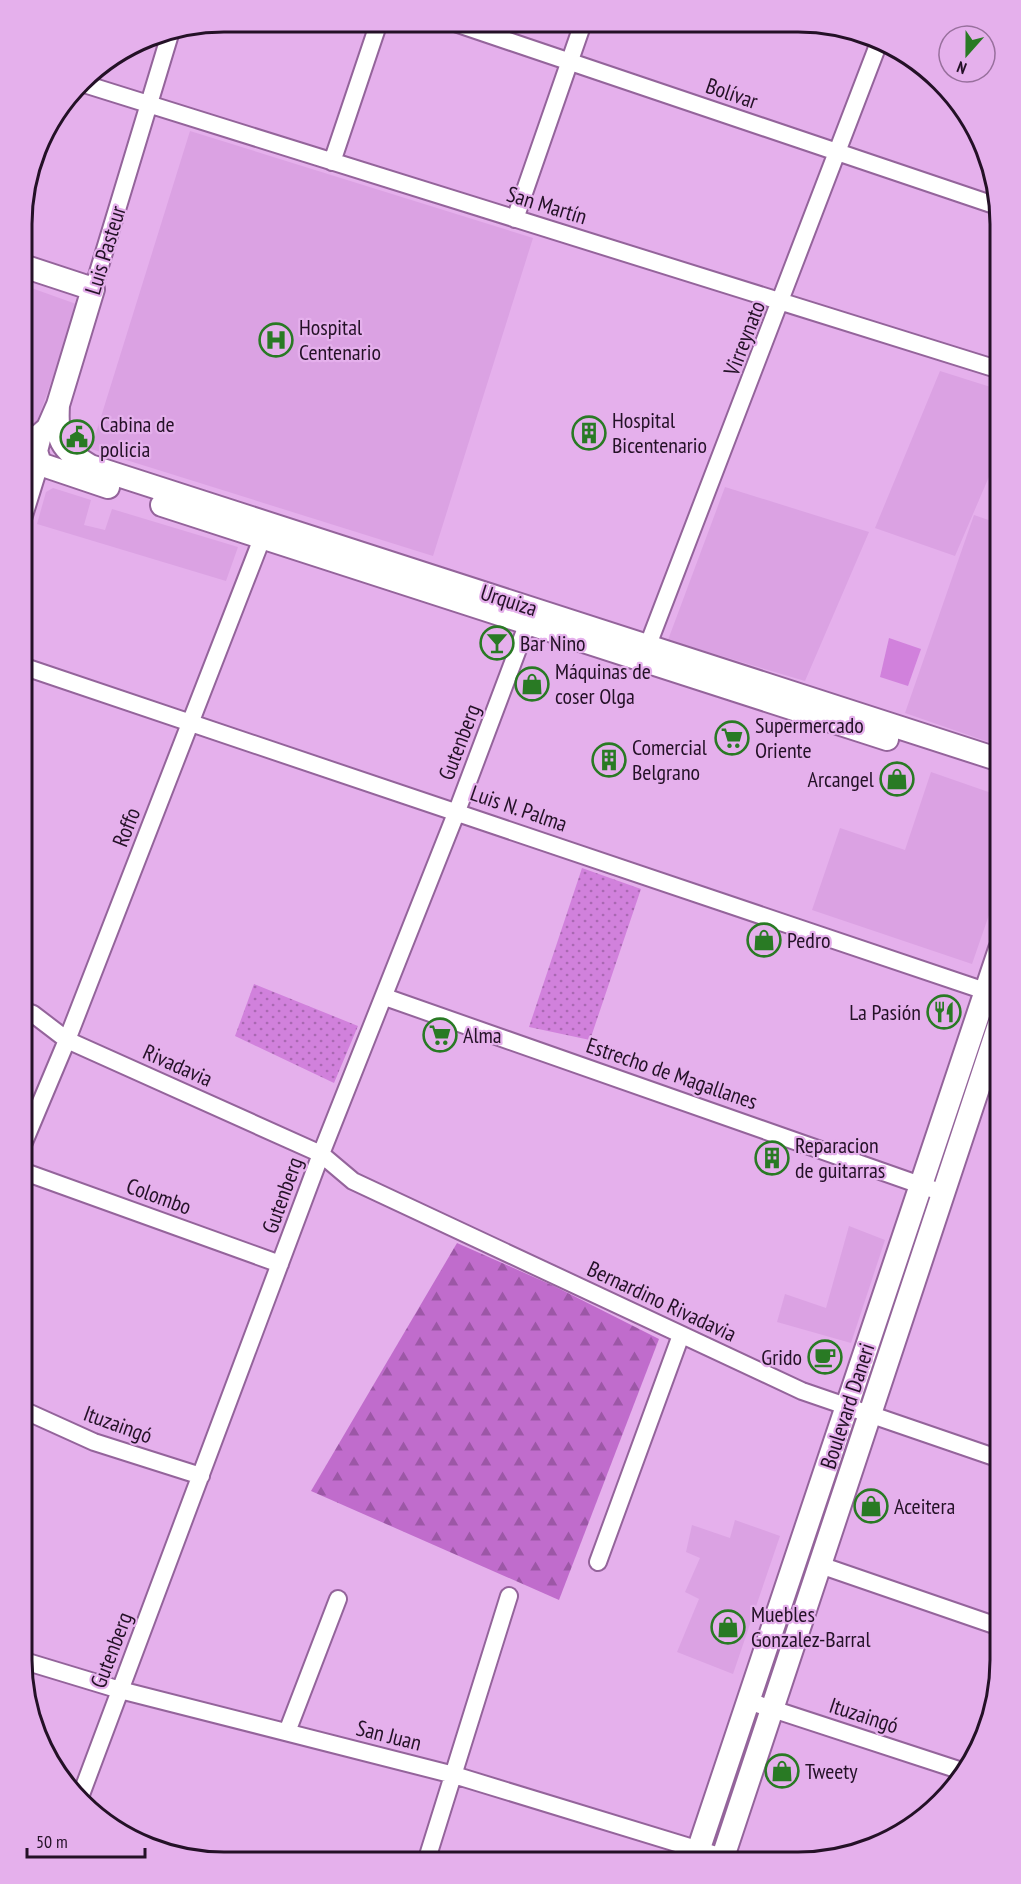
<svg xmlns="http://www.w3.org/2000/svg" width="1021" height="1884" font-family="'PT Sans Narrow',sans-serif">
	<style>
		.built { fill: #dba2e3 }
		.green { fill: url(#green-dots) }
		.forest { fill: url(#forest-firs) }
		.pitch { fill: #d181dc }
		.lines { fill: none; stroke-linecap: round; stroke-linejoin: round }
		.street-casing { stroke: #94649b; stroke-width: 20 }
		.secondary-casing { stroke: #94649b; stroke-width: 26 }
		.street { stroke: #fff; stroke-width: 16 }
		.secondary { stroke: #fff; stroke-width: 22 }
		.labels { text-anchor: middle; stroke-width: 4.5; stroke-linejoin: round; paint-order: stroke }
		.street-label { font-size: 22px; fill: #241127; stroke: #e5b0ec }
		.poi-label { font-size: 22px; fill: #241127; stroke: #e5b0ec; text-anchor: start }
		.rim { fill: none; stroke: #241127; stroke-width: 3 }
	</style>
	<defs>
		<pattern id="green-dots" width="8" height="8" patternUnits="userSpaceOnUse" patternTransform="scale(1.5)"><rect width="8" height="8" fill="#d181dc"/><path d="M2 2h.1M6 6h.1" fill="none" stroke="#a968b2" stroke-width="1.8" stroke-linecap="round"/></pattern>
		<pattern id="forest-firs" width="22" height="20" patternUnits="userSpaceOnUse" patternTransform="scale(1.5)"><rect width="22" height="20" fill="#c06ccc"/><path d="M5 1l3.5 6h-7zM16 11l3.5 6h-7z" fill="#9c57a6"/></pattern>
	</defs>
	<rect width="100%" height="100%" fill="#e5b0ec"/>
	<path class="built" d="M190,131L533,238L433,556L91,449Z
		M23,285L79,305L31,438L22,435Z
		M940,371L1000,390V451L955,556L875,528Z
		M725,487L869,532L805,681L668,640Z
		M53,488L91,500L84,525L105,530L112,509L238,547L226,581L37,524L46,492Z
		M974,515L1000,524V746L905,713Z
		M931,772L1000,796V883L972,964L812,910L840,828L905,850Z
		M849,1226L885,1240L851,1343L777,1322L785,1294L826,1308Z
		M735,1520L780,1536L733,1674L677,1652L699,1599L685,1592L700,1558L686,1552L692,1525L730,1538Z"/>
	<path class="green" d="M582,868L641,889L590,1040L529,1027Z
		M254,984L358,1026L334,1083L235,1036Z
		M988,1015L992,1016L944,1162L940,1160Z
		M923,1207L927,1208L866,1389L862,1387Z
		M848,1437L852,1438L799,1595L795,1593Z"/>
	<path class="forest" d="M457,1243L554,1286L659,1339L559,1600L311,1491Z"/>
	<path class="pitch" d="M889,638L921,649L908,686L880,677Z"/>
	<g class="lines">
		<defs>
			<path id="street" d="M452,22L997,206
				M81,83L1000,370
				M332,162L379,22
				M515,219L583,23
				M93,289L171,31
				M22,522L40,464
				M648,645L878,45
				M22,666L1000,996
				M385,997L943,1193
				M22,1010L33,1014L67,1040L321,1154L353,1181L802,1391L1000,1459
				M22,1147L67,1040L266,528
				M22,1171L280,1264
				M21,1409L94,1442L201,1476
				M598,1562L681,1335
				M820,1565L1000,1627
				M21,1660L120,1690L454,1775L742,1863
				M748,1701L965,1772
				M287,1732L338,1599
				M79,1800L321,1154L457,811L532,612
				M426,1862L509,1596"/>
			<path id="secondary" d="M23,266L93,289L58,405L48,428L40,435L36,451L40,464
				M58,405C56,440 60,448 90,466L1000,760
				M22,458L108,487
				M162,505L887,739
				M694,1863L1000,949
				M721,1863L1000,1022"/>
		</defs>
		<use href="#street" class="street-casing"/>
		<use href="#secondary" class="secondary-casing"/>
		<use href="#street" class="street"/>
		<use href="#secondary" class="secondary"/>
	</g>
	<defs>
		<symbol id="hospital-ring" viewBox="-11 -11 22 22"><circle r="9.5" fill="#e5b0ec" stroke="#297a24" stroke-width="1.5"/><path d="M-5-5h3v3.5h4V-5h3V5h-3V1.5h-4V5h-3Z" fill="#297a24"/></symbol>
		<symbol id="building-ring" viewBox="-11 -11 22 22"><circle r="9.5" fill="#e5b0ec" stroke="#297a24" stroke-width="1.5"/><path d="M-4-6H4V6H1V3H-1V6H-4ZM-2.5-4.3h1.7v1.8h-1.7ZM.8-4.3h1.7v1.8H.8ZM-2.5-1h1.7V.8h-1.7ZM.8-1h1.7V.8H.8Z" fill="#297a24"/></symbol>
		<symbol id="civic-ring" viewBox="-11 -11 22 22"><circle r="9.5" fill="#e5b0ec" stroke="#297a24" stroke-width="1.5"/><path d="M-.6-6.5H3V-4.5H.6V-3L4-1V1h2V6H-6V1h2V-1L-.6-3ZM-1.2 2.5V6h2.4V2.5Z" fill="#297a24"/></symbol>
		<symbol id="bar-ring" viewBox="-11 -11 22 22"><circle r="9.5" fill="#e5b0ec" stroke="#297a24" stroke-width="1.5"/><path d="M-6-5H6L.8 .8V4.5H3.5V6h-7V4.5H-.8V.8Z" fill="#297a24"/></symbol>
		<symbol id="shop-ring" viewBox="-11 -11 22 22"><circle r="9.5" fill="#e5b0ec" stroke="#297a24" stroke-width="1.5"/><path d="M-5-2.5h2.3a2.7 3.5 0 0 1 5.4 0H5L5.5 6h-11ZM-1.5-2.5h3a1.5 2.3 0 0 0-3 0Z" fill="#297a24"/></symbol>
		<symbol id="supermarket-ring" viewBox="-11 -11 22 22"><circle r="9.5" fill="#e5b0ec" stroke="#297a24" stroke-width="1.5"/><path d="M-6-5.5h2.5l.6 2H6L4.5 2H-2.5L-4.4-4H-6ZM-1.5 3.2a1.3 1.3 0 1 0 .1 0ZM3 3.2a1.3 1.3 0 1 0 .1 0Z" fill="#297a24"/></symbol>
		<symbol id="restaurant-ring" viewBox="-11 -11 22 22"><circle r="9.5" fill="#e5b0ec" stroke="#297a24" stroke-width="1.5"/><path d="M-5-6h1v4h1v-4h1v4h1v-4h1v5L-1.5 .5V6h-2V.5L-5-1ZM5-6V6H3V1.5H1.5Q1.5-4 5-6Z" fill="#297a24"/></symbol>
		<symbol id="cafe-ring" viewBox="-11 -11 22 22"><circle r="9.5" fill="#e5b0ec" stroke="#297a24" stroke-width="1.5"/><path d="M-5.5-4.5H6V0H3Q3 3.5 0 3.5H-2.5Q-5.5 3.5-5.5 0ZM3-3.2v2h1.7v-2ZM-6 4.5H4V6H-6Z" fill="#297a24"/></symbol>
	</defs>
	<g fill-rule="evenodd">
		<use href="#hospital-ring" x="257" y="321" width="38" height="38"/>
		<use href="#building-ring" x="570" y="414" width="38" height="38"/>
		<use href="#civic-ring" x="58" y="418" width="38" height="38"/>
		<use href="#bar-ring" x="478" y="624" width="38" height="38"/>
		<use href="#shop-ring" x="513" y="665" width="38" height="38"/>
		<use href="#supermarket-ring" x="713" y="719" width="38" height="38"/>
		<use href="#building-ring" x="590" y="741" width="38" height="38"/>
		<use href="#shop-ring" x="878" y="760" width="38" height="38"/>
		<use href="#shop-ring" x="745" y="921" width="38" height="38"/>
		<use href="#restaurant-ring" x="925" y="993" width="38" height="38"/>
		<use href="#supermarket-ring" x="421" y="1016" width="38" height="38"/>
		<use href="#building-ring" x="753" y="1139" width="38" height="38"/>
		<use href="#cafe-ring" x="806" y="1338" width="38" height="38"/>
		<use href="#shop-ring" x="852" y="1487" width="38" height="38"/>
		<use href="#shop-ring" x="709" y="1608" width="38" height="38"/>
		<use href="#shop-ring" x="763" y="1752" width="38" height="38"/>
	</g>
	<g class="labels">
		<g class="street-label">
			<text transform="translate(732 93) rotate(19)" y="8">Bolívar</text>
			<text transform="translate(547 205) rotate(17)" y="8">San Martín</text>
			<text transform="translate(105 250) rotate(-73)" y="8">Luis Pasteur</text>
			<text transform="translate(744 338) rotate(-69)" y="8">Virreynato</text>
			<text transform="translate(509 600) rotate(18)" y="8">Urquiza</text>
			<text transform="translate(459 742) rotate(-69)" y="8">Gutenberg</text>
			<text transform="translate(519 808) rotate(19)" y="8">Luis N. Palma</text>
			<text transform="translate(126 827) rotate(-69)" y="8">Roffo</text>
			<text transform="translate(178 1065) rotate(24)" y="8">Rivadavia</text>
			<text transform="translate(672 1073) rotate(19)" y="8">Estrecho de Magallanes</text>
			<text transform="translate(282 1195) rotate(-70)" y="8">Gutenberg</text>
			<text transform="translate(159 1196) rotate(20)" y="8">Colombo</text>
			<text transform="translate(662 1301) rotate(25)" y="8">Bernardino Rivadavia</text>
			<text transform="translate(847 1406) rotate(-72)" y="8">Boulevard Daneri</text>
			<text transform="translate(118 1424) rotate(20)" y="8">Ituzaingó</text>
			<text transform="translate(111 1650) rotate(-69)" y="8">Gutenberg</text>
			<text transform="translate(864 1715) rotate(18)" y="8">Ituzaingó</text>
			<text transform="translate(389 1735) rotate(14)" y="8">San Juan</text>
		</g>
		<g class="poi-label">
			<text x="299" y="335">Hospital<tspan x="299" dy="25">Centenario</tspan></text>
			<text x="612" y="428">Hospital<tspan x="612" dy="25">Bicentenario</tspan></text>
			<text x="100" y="432">Cabina de<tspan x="100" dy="25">policia</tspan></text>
			<text x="520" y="651">Bar Nino</text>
			<text x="555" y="679">Máquinas de<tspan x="555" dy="25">coser Olga</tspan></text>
			<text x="755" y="733">Supermercado<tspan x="755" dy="25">Oriente</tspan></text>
			<text x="632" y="755">Comercial<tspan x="632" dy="25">Belgrano</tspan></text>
			<text x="874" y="787" text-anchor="end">Arcangel</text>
			<text x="787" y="948">Pedro</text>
			<text x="921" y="1020" text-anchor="end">La Pasión</text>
			<text x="463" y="1043">Alma</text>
			<text x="795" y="1153">Reparacion<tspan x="795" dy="25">de guitarras</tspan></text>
			<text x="802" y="1365" text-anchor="end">Grido</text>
			<text x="894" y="1514">Aceitera</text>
			<text x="751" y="1622">Muebles<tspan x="751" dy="25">Gonzalez-Barral</tspan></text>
			<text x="805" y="1779">Tweety</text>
		</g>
	</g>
	<path d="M0 0H1021V1884H0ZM224 32H798A192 192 0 0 1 990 224V1660A192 192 0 0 1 798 1852H224A192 192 0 0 1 32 1660V224A192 192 0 0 1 224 32Z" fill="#e5b0ec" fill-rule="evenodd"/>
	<path class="rim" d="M224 32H798A192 192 0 0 1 990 224V1660A192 192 0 0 1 798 1852H224A192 192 0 0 1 32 1660V224A192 192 0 0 1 224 32Z"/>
	<g transform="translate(967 54) rotate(201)"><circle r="28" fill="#e5b0ec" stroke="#98709d" stroke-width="1.5"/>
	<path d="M0-4.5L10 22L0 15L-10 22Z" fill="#297a24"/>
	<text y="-9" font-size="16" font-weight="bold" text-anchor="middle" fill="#241127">N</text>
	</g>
	<path d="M27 1848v9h118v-9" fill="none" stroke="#241127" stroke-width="3"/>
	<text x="36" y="1848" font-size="18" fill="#241127" stroke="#e5b0ec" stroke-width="4.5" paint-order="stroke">50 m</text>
</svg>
